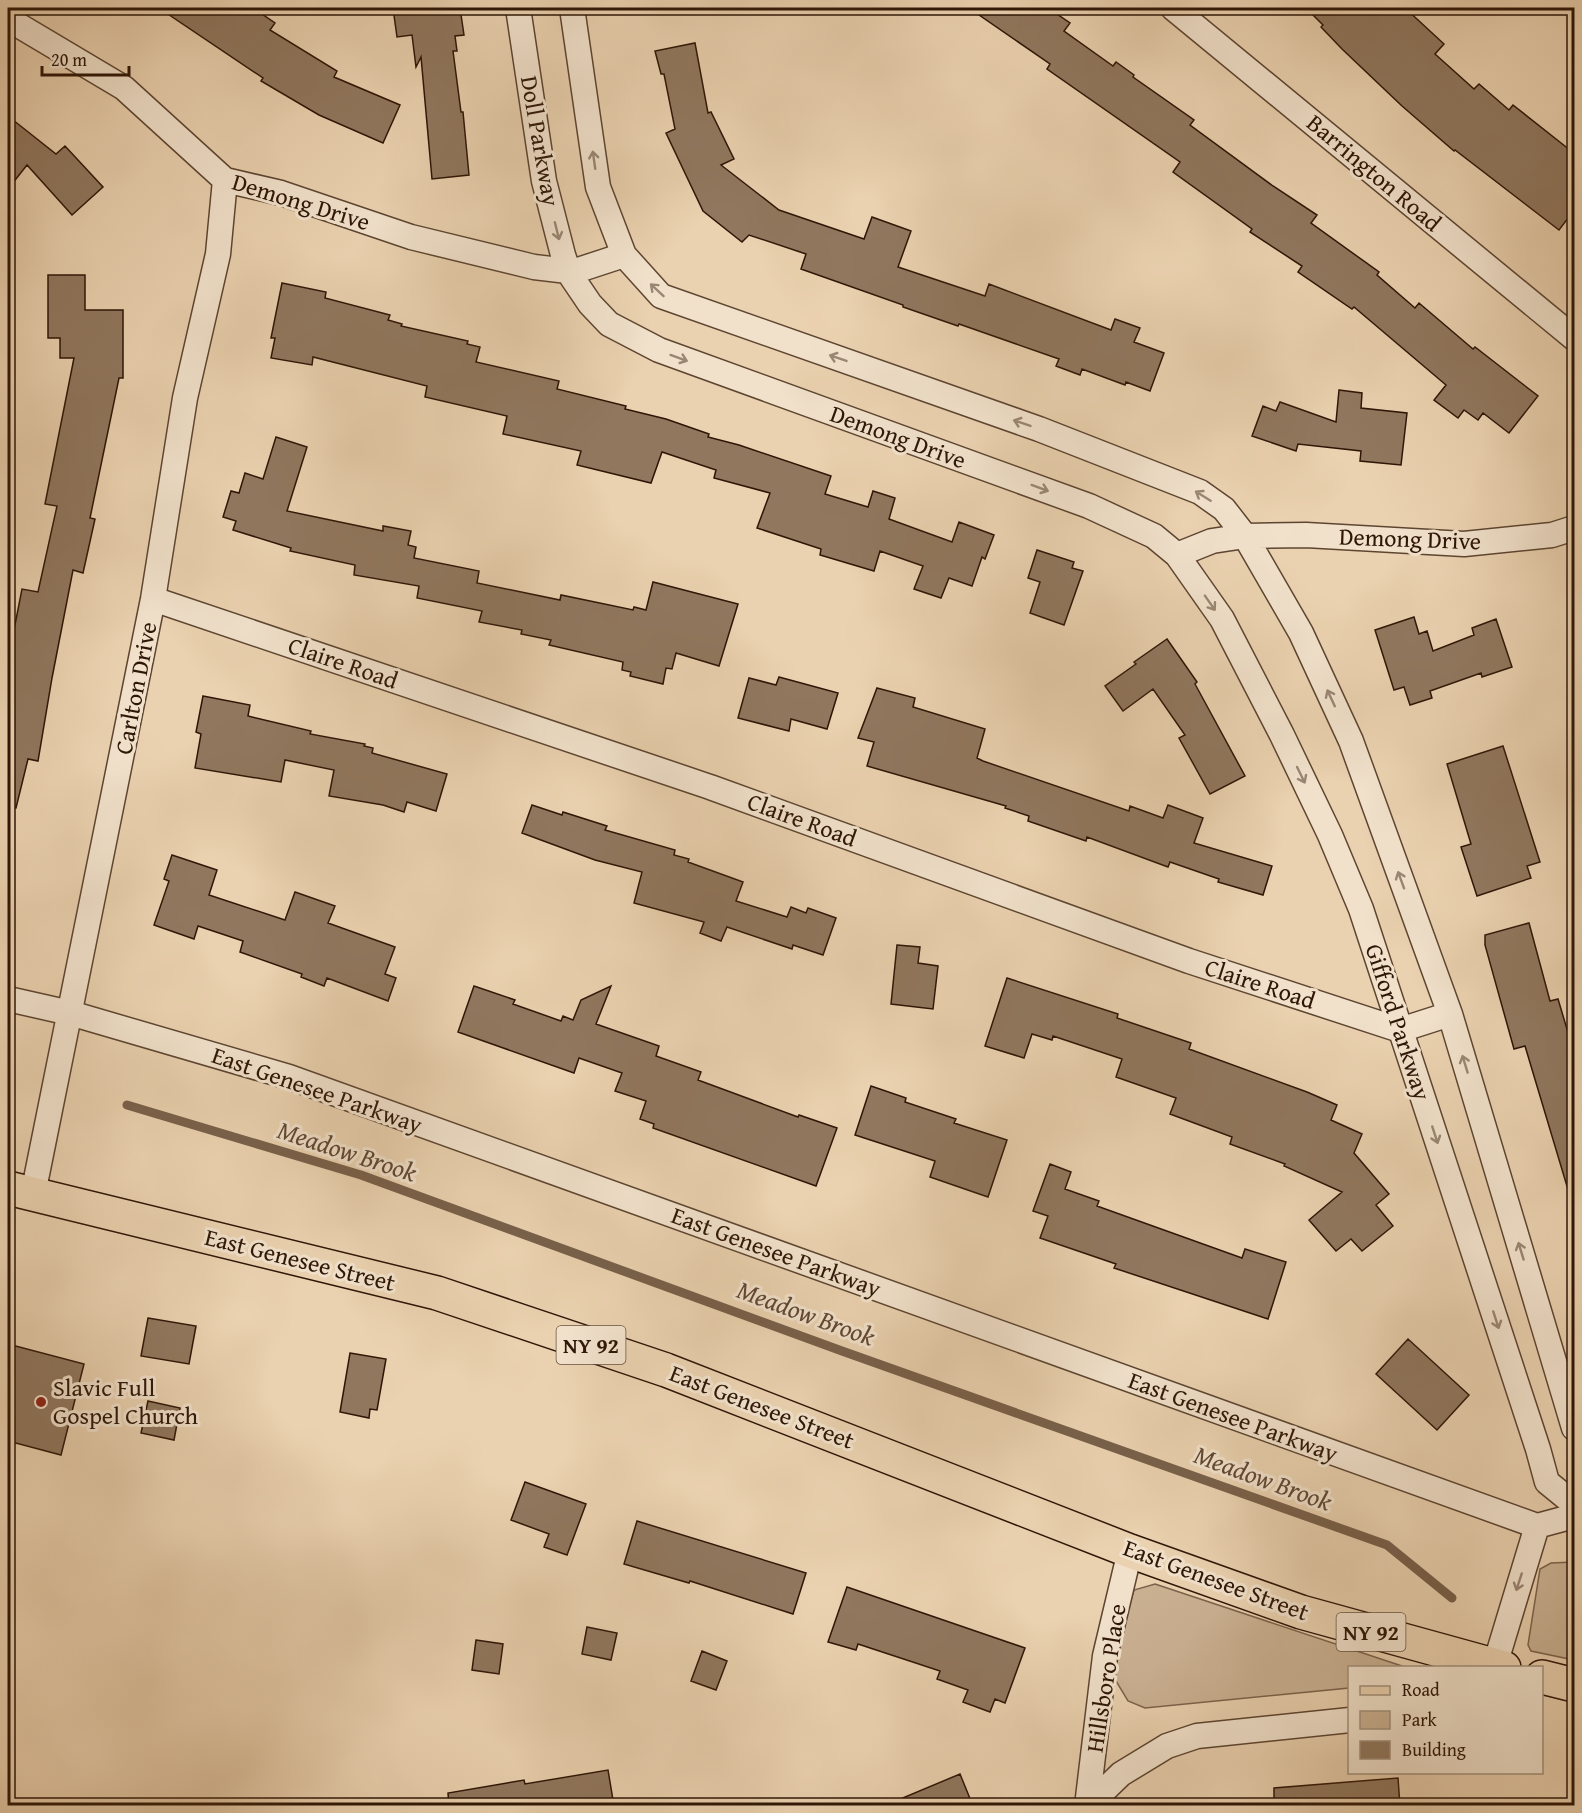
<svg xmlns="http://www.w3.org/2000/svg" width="1582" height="1813" font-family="'Gentium Book Plus',serif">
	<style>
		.green { fill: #cab192; stroke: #7c644c; stroke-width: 1.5 }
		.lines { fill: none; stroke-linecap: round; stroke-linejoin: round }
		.stream { stroke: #78604a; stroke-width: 9 }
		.building { fill: #90775e; stroke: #2e1607; stroke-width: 1.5 }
		.minor-casing { stroke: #5d4531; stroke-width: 27 }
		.primary-casing { stroke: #2e1607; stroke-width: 36 }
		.minor { stroke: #f1e1cb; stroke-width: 24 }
		.primary { stroke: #ead1af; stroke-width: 33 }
		.oneway { stroke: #998673 }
		.poi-dot { fill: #8f2418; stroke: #f1e1cb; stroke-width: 2 }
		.labels { text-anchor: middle; stroke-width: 6; stroke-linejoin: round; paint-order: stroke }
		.shield { fill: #f1e1cb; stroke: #685342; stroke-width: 1.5 }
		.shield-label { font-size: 22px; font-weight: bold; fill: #2e1607 }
		.street-label { font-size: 24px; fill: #2e1607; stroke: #f1e1cb }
		.poi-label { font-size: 24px; fill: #2e1607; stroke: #f1e1cb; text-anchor: start }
		.water-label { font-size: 26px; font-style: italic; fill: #604733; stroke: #f1e1cb }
	</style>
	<rect width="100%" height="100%" fill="#ead1af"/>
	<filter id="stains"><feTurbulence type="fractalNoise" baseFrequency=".00333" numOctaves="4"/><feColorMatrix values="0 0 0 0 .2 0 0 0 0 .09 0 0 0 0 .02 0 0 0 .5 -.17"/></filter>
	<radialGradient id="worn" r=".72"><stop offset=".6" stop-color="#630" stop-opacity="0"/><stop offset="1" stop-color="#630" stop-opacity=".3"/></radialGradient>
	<path class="green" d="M1574,1562V1660L1531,1651L1528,1645L1540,1569L1551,1563Z
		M1155,1584L1405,1667L1350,1668L1349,1688L1145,1708L1128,1701L1116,1681L1114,1655L1134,1590Z"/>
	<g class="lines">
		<path class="stream" d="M127,1105L361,1175L842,1351L1387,1545L1452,1598"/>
	</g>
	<path class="building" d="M159,8H253L275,23L270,30L337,71L334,77L400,105L383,143L319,115L261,81L263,78Z
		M393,8H432V11L460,8L464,35L455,36L457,51H453L461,112H463L469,175L432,179L421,57L416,67L412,35L397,37Z
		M969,8H1048L1070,23L1064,31L1113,66L1116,62L1134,75L1133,77L1194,120L1190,125L1273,186L1317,215L1311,223L1379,272L1377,275L1415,308L1419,303L1473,349L1475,347L1538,396L1509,433L1483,413L1478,420L1464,410L1458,418L1434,400L1446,385L1354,307L1352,309L1298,272L1302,266L1250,232L1252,229L1173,172L1180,162L1047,69L1050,64Z
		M1306,8H1405L1444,44L1435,54L1474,89L1479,84L1509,110L1513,105L1575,154V209L1559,230L1455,150L1454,151L1402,106L1342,49L1321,27L1323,25Z
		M695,43L708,113L711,112L734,159L721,165L779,210L864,239L872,217L911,231L898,267L985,296L989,284L1111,330L1115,319L1140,328L1134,342L1164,353L1150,391L1126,382L1125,385L1082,369L1080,375L1056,366L1059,359L959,324L958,326L903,307V305L801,269L806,254L749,235L742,242L703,211L666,133L675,129L664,74H661L655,51Z
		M8,116L56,154L65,146L103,187L72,215L27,165L8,189Z
		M48,275H85V310H123V378H119L90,518L95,519L83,573L73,570L52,678L38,761L28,759L16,808L8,807V660L22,589L38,592L57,506L45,504L74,358H60V338H48Z
		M282,283L326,292L325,298L390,315L388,320L402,324L401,326L468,341L467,344L480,347L476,362L559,381L557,389L626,406L625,409L666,419L709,434L708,437L739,445L831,476L825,494L868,507L873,491L895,498L889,519L952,542L959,522L994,535L985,559L982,557L972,586L949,578L941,598L914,589L923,566L880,551L874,571L820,555L821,549L757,528L770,493L714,478L716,470L662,452L651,483L577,465L581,451L503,434L507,416L425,397L427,386L313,357L312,365L271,358L275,338H271Z
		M1339,390L1362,393L1361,408L1407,413L1401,465L1360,461L1361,451L1298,444L1296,451L1252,436L1263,406L1276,411L1280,402L1336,422Z
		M276,437L307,447L287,511L383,531V526L411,531L408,545L416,547L414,558L479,571L477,583L560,600L561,595L633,610L634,607L646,610L653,582L738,604L719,666L676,653L672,669L666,668L663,684L630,676L631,672L622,670L623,662L549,645L551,640L521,634L522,630L479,622L482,611L417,598L419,586L354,575L355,565L290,551L291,548L233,530L236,521L223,517L231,491L239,493L245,473L263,479Z
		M1037,550L1074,562L1072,568L1083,571L1064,625L1030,613L1040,582L1028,578Z
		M1414,617L1419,634L1427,631L1433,651L1474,635L1472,628L1496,619L1512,667L1482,677L1481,673L1430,691L1432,698L1410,705L1404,687L1394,690L1375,630Z
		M1167,639L1197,682L1195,684L1245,776L1210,794L1179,738L1185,735L1153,689L1123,711L1105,686L1136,664L1134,662Z
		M779,677L838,693L827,729L791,719L789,731L738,718L749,678L776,685Z
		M877,688L915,698L913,707L985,729L977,758L983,761L1129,811L1130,806L1163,818L1168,805L1203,818L1194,843L1272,866L1263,895L1218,882L1219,879L1170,862L1168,867L1087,837L1086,841L1028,821L1029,816L1005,808L1006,806L867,766L874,742L858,738Z
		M203,696L250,705L248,716L311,731L310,734L365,744L364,746L373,748L372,753L447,774L436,811L407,802L404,812L383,805L329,796L334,770L285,760L281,782L195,768L201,734L196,732Z
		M1503,746L1540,862L1527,866L1531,878L1477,896L1461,847L1471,844L1447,764Z
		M532,805L562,815L563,812L607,826L605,830L675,850L674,855L689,859L688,862L743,882L736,901L787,917L791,907L806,913L808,908L836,918L823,955L793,945L792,949L727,927L721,941L700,933L704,922L634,903L642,872L595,860L522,833Z
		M172,855L217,870L209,895L285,920L295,892L335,906L328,923L395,947L385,974L396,978L388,1001L327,978L324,986L301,977L302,974L240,952L243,941L198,926L194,939L154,925L169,881L164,879Z
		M1529,923L1550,1001L1558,999L1575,1056V1192L1569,1193L1525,1046L1514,1049L1485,945V935Z
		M897,945L920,947L918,963L938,966L933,1009L891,1004Z
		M1007,978L1118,1014L1117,1018L1191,1043L1189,1049L1307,1092L1337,1105L1331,1120L1362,1134L1354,1153L1389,1194L1376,1205L1393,1226L1362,1251L1351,1239L1336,1251L1309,1220L1342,1192L1284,1166L1285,1164L1230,1144L1232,1137L1170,1114L1176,1098L1116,1077L1122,1059L1053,1036L1052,1040L1032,1034L1024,1058L985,1046Z
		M474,986L515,1000L513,1004L561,1021L563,1016L573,1020L581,1000L611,986L596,1024L659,1046L656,1056L701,1072L698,1080L798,1117L799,1115L837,1128L816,1186L653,1128L654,1124L640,1119L646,1101L615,1091L622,1073L579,1058L574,1073L458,1032Z
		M871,1086L906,1098L905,1102L956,1119L954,1123L1007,1140L988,1197L930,1177L935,1161L855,1135Z
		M1050,1164L1071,1172L1065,1189L1099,1201L1097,1206L1242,1258L1245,1249L1286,1262L1268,1319L1114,1268L1116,1264L1040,1238L1048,1216L1033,1211Z
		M148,1318L196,1326L189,1364L141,1356Z
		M1408,1339L1469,1395L1437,1430L1376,1374Z
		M8,1344L84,1364L61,1455L8,1441Z
		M350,1353L386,1359L377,1410L370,1409L369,1418L340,1412Z
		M148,1401L180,1408L174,1440L141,1433Z
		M525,1482L586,1504L567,1555L544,1547L549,1534L511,1520Z
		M637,1521L806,1573L793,1614L690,1581L689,1583L624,1564Z
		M847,1587L1025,1648L1005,1703L995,1699L990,1712L963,1702L968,1690L937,1679L940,1671L858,1644L856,1650L828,1642Z
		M587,1627L617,1633L611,1660L582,1654Z
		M476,1640L503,1644L499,1674L472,1670Z
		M702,1651L727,1661L716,1690L691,1681Z
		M608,1770L614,1806H449L448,1793L524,1780L525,1784Z
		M960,1774L973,1806H886V1805Z
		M1398,1778L1400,1806H1274V1788Z"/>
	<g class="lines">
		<defs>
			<path id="minor" d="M518,8L544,181L563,255L569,273L590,304L609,324L659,350L1089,506L1154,536L1177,555L1222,619L1282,735L1330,835L1361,909L1538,1449L1547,1482L1574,1504
				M572,8L598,187L624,255L661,296L1039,429L1200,492L1224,509L1245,536L1301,633L1351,741L1450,1014L1574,1428
				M1173,8L1574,338
				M8,19L124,88L225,180L281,193L411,237L534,267L568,271L569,273L624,255
				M1177,555L1212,541L1245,536L1306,535L1464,544L1552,535L1574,528
				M153,599L710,787L1189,961L1400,1030L1450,1014
				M8,999L70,1013L289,1077L1537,1526L1574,1516
				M33,1194L153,599L185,398L218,254L225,180
				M1494,1668L1537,1526
				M1087,1806L1105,1656L1130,1551
				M1088,1806L1121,1774L1167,1746L1197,1736L1350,1720"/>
			<path id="primary" d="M8,1188L437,1293L666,1370L1130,1551L1301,1612L1504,1668
				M1542,1677L1574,1685"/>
		</defs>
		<use href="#minor" class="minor-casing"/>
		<use href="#primary" class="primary-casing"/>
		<use href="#minor" class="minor"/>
		<use href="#primary" class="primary"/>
	</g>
	<defs><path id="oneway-shaft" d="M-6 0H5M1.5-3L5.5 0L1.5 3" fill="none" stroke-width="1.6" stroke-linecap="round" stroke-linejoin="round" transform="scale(1.5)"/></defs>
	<g class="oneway">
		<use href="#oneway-shaft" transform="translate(594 160) rotate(-98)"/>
		<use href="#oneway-shaft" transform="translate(557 231) rotate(76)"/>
		<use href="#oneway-shaft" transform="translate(657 290) rotate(-137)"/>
		<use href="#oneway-shaft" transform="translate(679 358) rotate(20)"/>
		<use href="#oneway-shaft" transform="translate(838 358) rotate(-161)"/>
		<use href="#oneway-shaft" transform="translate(1022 423) rotate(-161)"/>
		<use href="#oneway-shaft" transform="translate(1040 488) rotate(20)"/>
		<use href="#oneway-shaft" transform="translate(1203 496) rotate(-148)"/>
		<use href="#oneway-shaft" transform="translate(1210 603) rotate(55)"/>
		<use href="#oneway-shaft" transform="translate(1331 698) rotate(-115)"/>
		<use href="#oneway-shaft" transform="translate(1301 775) rotate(64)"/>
		<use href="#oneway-shaft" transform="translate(1401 880) rotate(-110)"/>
		<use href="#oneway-shaft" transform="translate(1465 1064) rotate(-107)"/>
		<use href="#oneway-shaft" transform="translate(1435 1135) rotate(72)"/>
		<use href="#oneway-shaft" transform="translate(1521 1251) rotate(-107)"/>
		<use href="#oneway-shaft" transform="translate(1496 1320) rotate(72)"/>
		<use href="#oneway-shaft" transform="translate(1519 1582) rotate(108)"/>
	</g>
	<circle class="poi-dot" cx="41" cy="1402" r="6"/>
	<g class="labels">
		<g class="shield">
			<rect x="556.5" y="1326" width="69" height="38" rx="4.5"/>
			<rect x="1336.5" y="1613" width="69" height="38" rx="4.5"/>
		</g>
		<g class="shield-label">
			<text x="591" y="1353">NY 92</text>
			<text x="1371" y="1640">NY 92</text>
		</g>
		<g class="street-label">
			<text transform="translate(540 141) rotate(80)" y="8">Doll Parkway</text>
			<text transform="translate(1374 173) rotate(40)" y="8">Barrington Road</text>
			<text transform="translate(301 202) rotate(17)" y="8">Demong Drive</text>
			<text transform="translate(898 437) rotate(20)" y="8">Demong Drive</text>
			<text transform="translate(1410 539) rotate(2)" y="8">Demong Drive</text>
			<text transform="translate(343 663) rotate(19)" y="8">Claire Road</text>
			<text transform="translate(136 688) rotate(-79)" y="8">Carlton Drive</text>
			<text transform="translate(802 820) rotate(20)" y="8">Claire Road</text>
			<text transform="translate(1260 984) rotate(18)" y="8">Claire Road</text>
			<text transform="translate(1398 1022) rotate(72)" y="8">Gifford Parkway</text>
			<text transform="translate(317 1090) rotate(19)" y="8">East Genesee Parkway</text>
			<text transform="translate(776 1252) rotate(20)" y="8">East Genesee Parkway</text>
			<text transform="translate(300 1260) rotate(14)" y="8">East Genesee Street</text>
			<text transform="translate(762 1407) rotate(21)" y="8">East Genesee Street</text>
			<text transform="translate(1233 1417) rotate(20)" y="8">East Genesee Parkway</text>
			<text transform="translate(1216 1580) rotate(20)" y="8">East Genesee Street</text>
			<text transform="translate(1106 1678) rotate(-81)" y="8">Hillsboro Place</text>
		</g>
		<g class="poi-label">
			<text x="53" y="1396">Slavic Full<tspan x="53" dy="28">Gospel Church</tspan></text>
		</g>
		<g class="water-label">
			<text transform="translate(347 1151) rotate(18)" y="9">Meadow Brook</text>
			<text transform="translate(806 1313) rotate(20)" y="9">Meadow Brook</text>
			<text transform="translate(1263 1478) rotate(20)" y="9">Meadow Brook</text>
		</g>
	</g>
	<rect width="1582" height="1813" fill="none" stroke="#ead1af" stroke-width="30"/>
	<rect x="9" y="9" width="1564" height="1795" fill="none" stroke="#2e1607" stroke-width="3"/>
	<rect x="15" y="15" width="1552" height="1783" fill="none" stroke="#2e1607" stroke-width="1.5"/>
	<rect x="1348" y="1666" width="195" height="108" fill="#f1e1cb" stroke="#a3907d" stroke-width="1.5"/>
	<rect x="1360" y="1686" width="30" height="9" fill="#ead1af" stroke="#a3907d" stroke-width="1.5"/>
	<text x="1402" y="1696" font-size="18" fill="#2e1607">Road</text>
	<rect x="1360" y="1711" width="30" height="18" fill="#cab192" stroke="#a3907d" stroke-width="1.5"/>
	<text x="1402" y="1726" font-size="18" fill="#2e1607">Park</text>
	<rect x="1360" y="1741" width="30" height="18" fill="#90775e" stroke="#a3907d" stroke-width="1.5"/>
	<text x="1402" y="1756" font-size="18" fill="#2e1607">Building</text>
	<path d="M42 66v9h87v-9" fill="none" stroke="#2e1607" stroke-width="3"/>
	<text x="51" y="66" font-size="18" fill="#2e1607" stroke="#f1e1cb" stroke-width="4.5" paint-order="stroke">20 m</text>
	<rect width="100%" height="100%" filter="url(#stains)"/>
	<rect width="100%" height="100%" fill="url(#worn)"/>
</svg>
